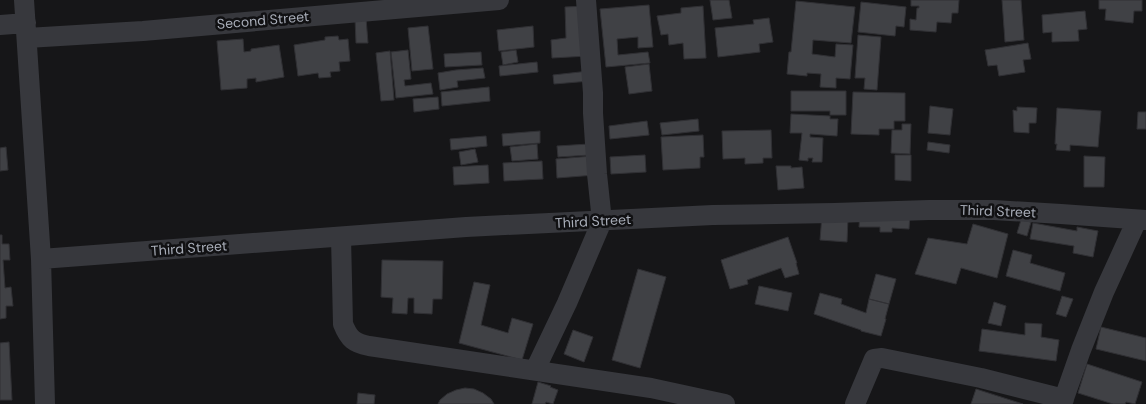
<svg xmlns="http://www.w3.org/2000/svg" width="1146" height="404" font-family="'DM Sans',sans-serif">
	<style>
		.building { fill: #404145; stroke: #303034 }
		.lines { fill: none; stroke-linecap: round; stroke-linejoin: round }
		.minor { stroke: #37383d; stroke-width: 20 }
		.labels { text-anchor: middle; stroke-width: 5; stroke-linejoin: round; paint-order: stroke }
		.street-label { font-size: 14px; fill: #a8adb8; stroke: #111113 }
	</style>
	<rect width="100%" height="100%" fill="#161618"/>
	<path class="building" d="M710,0H729L732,18L713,20Z
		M911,0H959L958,13H952L951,23L937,22L936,32L910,30V19L916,20L917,8H919V6H911Z
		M1002,0H1021L1024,40L1005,42Z
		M1099,0H1142V11H1134L1133,23L1105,20L1106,9H1099Z
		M796,1L855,7L851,43L813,40L812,54L835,57L836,44L853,45L850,79L836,78V88L820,87L821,74L807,73V76L787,74L789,52H791Z
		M861,2L906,7L904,27L896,26L895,36L858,32Z
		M649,5L653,47L638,48V37L617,39L618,55L648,52L650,63L606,67L600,9Z
		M585,6L588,56L552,58L551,40L566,38L565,7Z
		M703,6L706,58L684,59L683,43L669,45L668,34L661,35L657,16L681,13V8Z
		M1085,11L1087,29L1078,30L1079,41L1052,42V32L1043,33L1042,15Z
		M355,18H366L368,43H356Z
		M769,18L773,42L759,44L760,52L718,57L715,28L754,24L753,20Z
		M428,26L433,69L412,71L408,28Z
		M533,26L534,47L499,51L497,30Z
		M858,35L881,37L877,90L864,89L865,78H855Z
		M338,36L339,40L348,39L350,61L339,62L340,71L330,72L331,77L319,78L318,73L298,76L294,45L325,40V37Z
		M243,39L244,52L251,51V49L279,45L284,77L256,82V78L247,79V88L221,90L217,41Z
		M1028,43L1031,59L1023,60L1025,72L999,76L997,65L988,66L985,50Z
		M408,50L411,79L404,80L405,86L431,83L433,94L396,98L391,52Z
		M516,50L518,62L503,65L501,52Z
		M390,51L394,100L381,101L376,53Z
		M481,52L482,65L445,67L444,54Z
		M537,62L538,72L500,76L499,66Z
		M649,64L652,91L629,94L625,67Z
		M483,68L485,78L457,81L458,87L440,90L438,73L456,70Z
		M589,71L590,81L554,84L553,75Z
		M489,87L490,101L442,106L441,92Z
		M791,91H846V115H830V111H791Z
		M853,92L905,93V121H894V129H879V135L851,134Z
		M438,97L439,109L414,112L413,99Z
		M930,106L953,109L950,135L928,133Z
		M1017,107L1037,108L1036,123H1029V133L1014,132L1013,110L1017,111Z
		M1057,108L1101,111L1098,147L1070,145V151L1056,150L1057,144H1055Z
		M1138,112H1146V129H1137Z
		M791,114L830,116V119H838L837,136L810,134V137L823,138L822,162H812L813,158H808V161L799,160L802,133H790Z
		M698,119L699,131L662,135L660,123Z
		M647,121L649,135L610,139L609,126Z
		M902,124H911L910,154L891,153L892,130H902Z
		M771,130L772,158H763V163L745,164V158L723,159L722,131Z
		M540,131V143L503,146L502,134Z
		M703,135L704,157H700V168L663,170L661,137Z
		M486,136L487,146L451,150L450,139Z
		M928,142L950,145L949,153L927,150Z
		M537,144L538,159L512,161L510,147Z
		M589,144L590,155L558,157L557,146Z
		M6,147L8,170L0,171V148Z
		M475,149L478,162L461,165L459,152Z
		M645,155L646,172L611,174L610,157Z
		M895,155H911V181L895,180Z
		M593,156L595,175L557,178L556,159Z
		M1084,156L1105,157L1104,187H1084Z
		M542,161L543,179L504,181L503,163Z
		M488,165L489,183L454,185L453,167Z
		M776,166H791V168L802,167L804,188L778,190Z
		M860,213L910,214L909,229L892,228V232H880V227H859Z
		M822,215L848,217L847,242L820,240Z
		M1021,220L1031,222L1027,236L1017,233Z
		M1033,223L1077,231V227L1098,231L1093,257L1073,253L1074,246L1030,239Z
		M973,224L1008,234L997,278L961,268L956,284L915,274L928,238L967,244Z
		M0,235H2V244H9L10,260H3L5,288L11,287L13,306H6V318L0,319Z
		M788,237L797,263H796L799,274L785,278L781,268L747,280L748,284L730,289L721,260Z
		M1013,250L1032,255L1030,263L1065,273L1060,291L1006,276Z
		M382,260L443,261L442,299H433L432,314L414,313V298H408L407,314L392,313L393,298L381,297Z
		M638,269L666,277L640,368L612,360Z
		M876,274L896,279L889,304L869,299Z
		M474,282L490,285L481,325L508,333L512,318L533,324L522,360L459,343Z
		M759,286L792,293L788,311L755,304Z
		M820,293L842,299L841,304L866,313L869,299L889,304L885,319H886L881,336L861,331V330L814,314Z
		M1062,296L1073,299L1066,317L1056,314Z
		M994,302L1006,306L1001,326L988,323Z
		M1025,323L1042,324L1041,337L1059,340L1056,361L979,351L982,329L1025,335Z
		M1101,327L1146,338V361L1096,349Z
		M573,330L593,337L584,362L564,354Z
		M9,342L12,400H0V343Z
		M1087,364L1142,382L1135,404L1126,402L1125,404H1113L1078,393Z
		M538,382L551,386L550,387L558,390L553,404L546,402L545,404H532Z
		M465,388L474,389L483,393L491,399L494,404H438L440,400L447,394L456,390Z
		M976,389L1023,404H971Z
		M358,393L375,395L374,404H357Z"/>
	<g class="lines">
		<path class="minor" d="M24,0L41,259L45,404
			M0,25L26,23
			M27,38L143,31L499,0
			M341,237L343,324C349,339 354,343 369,346L651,388L725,404
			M41,259L466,227L713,215L834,213L929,210H994L1061,214L1146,220
			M535,370L567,303L602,221L597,174L593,113V93L586,0
			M855,404L874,359L882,358L981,378L1064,399
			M1062,404L1081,350L1104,292L1137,220"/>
	</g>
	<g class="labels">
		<g class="street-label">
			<text transform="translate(263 20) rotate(-5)" y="5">Second Street</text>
			<text transform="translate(998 211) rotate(2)" y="5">Third Street</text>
			<text transform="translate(593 221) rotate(-3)" y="5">Third Street</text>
			<text transform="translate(189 248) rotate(-4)" y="5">Third Street</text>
		</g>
	</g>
</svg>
